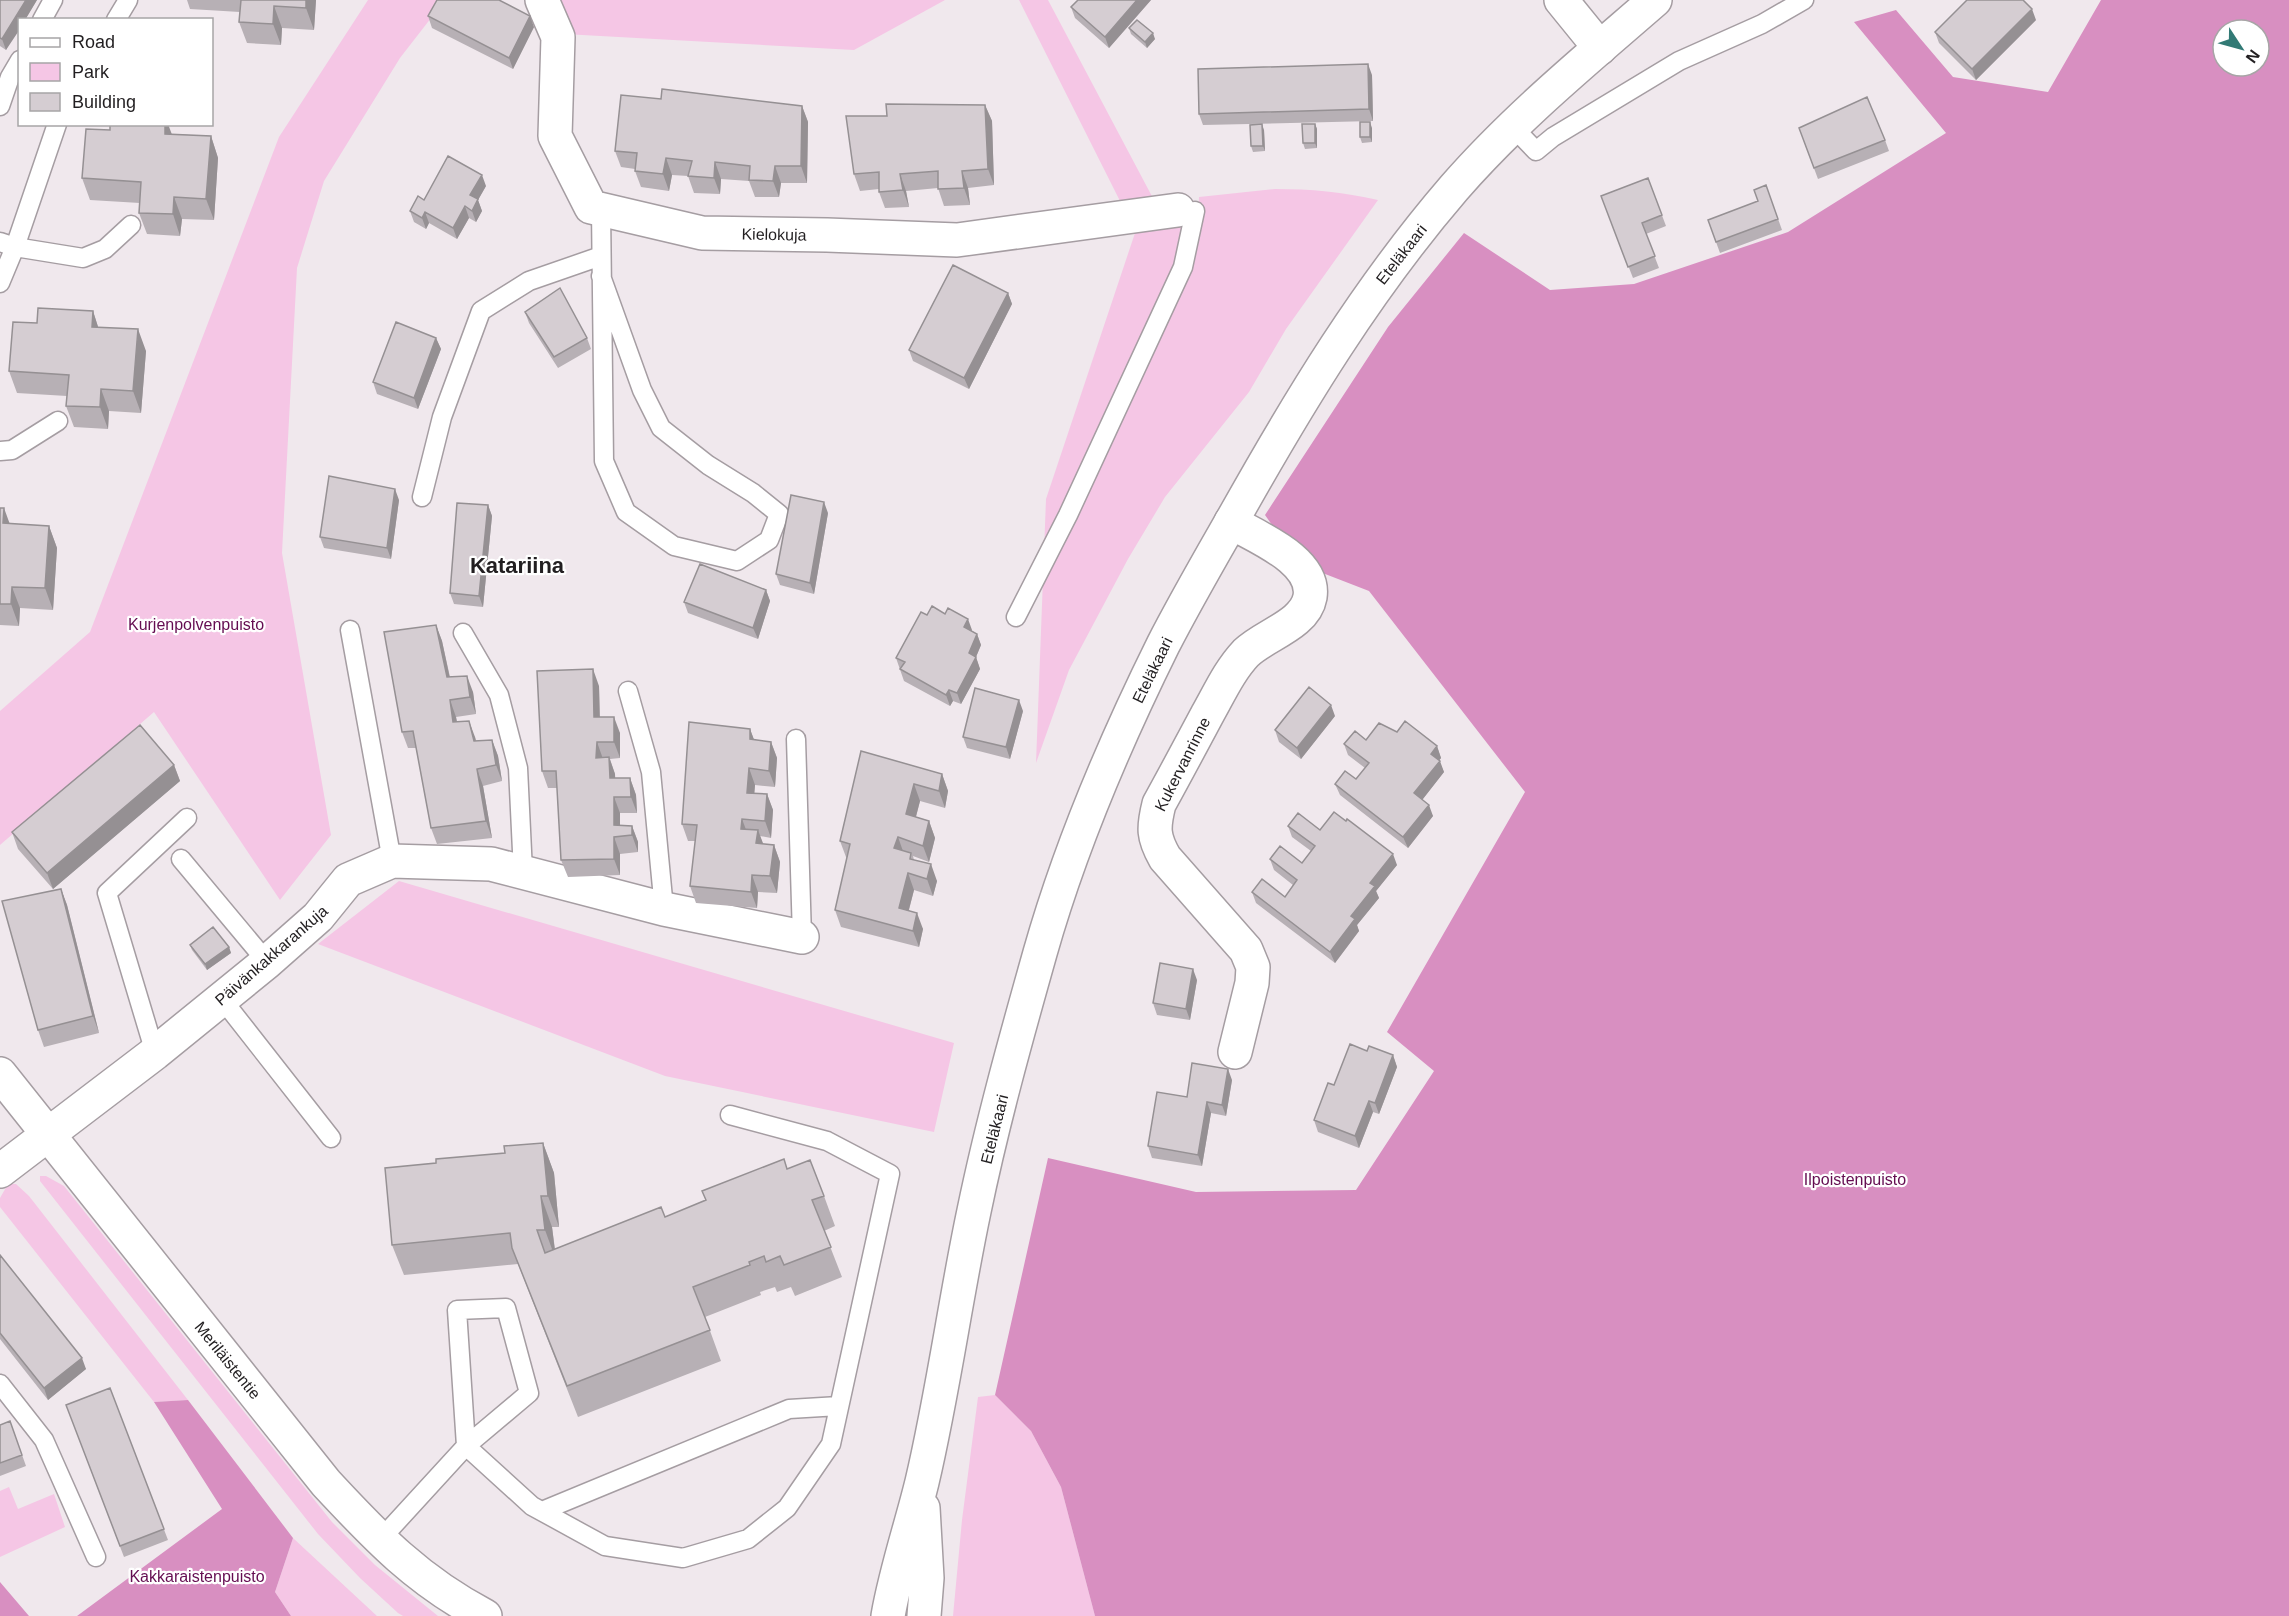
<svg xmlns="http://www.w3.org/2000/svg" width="2289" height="1616" font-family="Helvetica,sans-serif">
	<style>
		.green { fill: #f5c6e5 }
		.forest { fill: #d88fc1; fill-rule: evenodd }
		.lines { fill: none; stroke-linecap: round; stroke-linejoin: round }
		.service-casing { stroke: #a59da2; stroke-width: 21 }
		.minor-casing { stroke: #a59da2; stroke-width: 36 }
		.tertiary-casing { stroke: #a59da2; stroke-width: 36 }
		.secondary-casing { stroke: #a59da2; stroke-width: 36 }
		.service { stroke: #fff; stroke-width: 18 }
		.minor { stroke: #fff; stroke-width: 33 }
		.tertiary { stroke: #fff; stroke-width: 33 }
		.secondary { stroke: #fff; stroke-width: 33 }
		.wall { fill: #b7b0b5 }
		.shaded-wall { fill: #959093 }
		.building { fill: #d5cdd2; stroke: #959093; stroke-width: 1.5 }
		.labels { text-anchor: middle; stroke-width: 4.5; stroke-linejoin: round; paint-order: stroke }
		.street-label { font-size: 16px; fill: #221f21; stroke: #fff }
		.park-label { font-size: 16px; fill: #640d51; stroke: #fff }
		.district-label { font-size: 22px; font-weight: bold; fill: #221f21; stroke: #fff }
	</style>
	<rect width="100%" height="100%" fill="#f0e8ed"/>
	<path class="green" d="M368,0H445L400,58L324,181L297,268L282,553L331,835L280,900L154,712L0,845V711L90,632L279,137Z
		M557,0H945L854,50L564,34Z
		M1019,0H1048L1155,202L1122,205Z
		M1275,189C1311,189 1343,192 1378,200L1286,329L1249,392L1165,497L1128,559L1069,670L1036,763L1046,499L1136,230L1198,221L1199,197Z
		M399,881L954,1043L934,1132L665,1076L318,944Z
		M40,1176H46L64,1186L332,1522L375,1565L438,1616H403L398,1613L360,1578L318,1534L40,1181Z
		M8,1184H16L29,1196L188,1400L154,1402L0,1207V1198Z
		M995,1395L1031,1431L1061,1487L1095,1616H953L962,1520L978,1397Z
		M9,1487L18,1509L54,1494L65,1527L0,1557V1491Z
		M293,1538L377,1616H291L275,1592Z"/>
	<path class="forest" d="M2101,0H2289V1616H1095L1061,1487L1031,1431L995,1395L1048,1158L1196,1192L1356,1190L1434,1071L1387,1032L1525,792L1369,591L1320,572L1277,532L1265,515L1388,327L1464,233L1550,290L1634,284L1788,232L1946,133L1854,22L1896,10L1953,77L2048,92ZM2223,30H2259V66H2223Z
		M188,1400L293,1538L275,1592L291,1616H77L222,1509L154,1402Z
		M0,1582L29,1616H0Z"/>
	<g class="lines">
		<defs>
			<path id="service" d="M42,20L53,0
				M116,20L128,0
				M0,106L10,77L20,60
				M1512,126L1536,151L1553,137L1679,61L1762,24L1804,0
				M0,242L15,247L83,258L105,249L131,225
				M601,276L642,390L661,428L708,465L753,493L779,514L769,540L737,561L674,546L626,512L604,461L601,209
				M0,283L15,247L57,124
				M0,451L12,450L58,421
				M422,497L442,417L481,311L529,281L601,256
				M1016,617L1068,515L1183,267L1195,211
				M350,630L392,861
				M463,633L499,695L518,768L523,872
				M628,691L651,772L664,909
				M796,739L802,937
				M181,859L267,962
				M222,999L331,1138
				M155,1053L107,893L187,818
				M0,1384L44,1440L96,1557
				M542,1511L789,1409L839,1406
				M379,1541L466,1446L529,1393L506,1308L457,1310L466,1446L532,1506L605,1546L683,1558L748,1539L787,1508L831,1444L890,1174L827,1141L730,1115"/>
			<path id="minor" d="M542,0L558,37L555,136L591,207L702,233L827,235L957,240L1178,210
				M1561,0L1600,48
				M1231,522C1256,537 1316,560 1310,597C1305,625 1264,635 1246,653C1229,671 1219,694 1207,715C1191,745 1175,775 1159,804C1153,828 1153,837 1165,858L1246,950L1253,967L1252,983L1235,1052
				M0,1171L155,1053L267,962L318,917L348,880L392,861L491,864L664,909L802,937"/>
			<path id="tertiary" d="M0,1074L326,1483C377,1538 418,1581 485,1616"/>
			<path id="secondary" d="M923,1508L927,1578L924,1616
				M888,1616C896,1570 911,1527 922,1482C943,1393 955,1301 974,1211C992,1124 1016,1038 1040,953C1070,847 1114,744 1163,645C1185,602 1210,559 1234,517C1299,401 1367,289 1454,188C1514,119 1586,60 1655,0"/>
		</defs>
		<use href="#service" class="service-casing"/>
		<use href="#minor" class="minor-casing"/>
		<use href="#tertiary" class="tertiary-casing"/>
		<use href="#secondary" class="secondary-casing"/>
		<use href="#service" class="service"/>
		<use href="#minor" class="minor"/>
		<use href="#tertiary" class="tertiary"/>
		<use href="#secondary" class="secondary"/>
	</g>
	<path class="wall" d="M0,0H37L25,20H20L6,50L0,46Z
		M187,0H316L314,30L282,28L281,45L247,43L239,22L240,12L190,9Z
		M1151,0L1109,48L1075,18L1071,7Z
		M428,16L534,27L513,69L432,28Z
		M2036,20L1976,80L1939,43L1935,32Z
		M1129,28L1155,39L1147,48L1131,34Z
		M1372,75L1373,121L1203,125L1199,114Z
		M661,99L802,106L808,122L807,183H781L779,197H755L749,181L721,179L720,194L694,193L688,176L672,175L669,191L641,187L635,171V169L621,167L615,151Z
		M985,105L992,121L994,185L968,188L970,205L944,206L938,188L906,191L909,207L885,208L879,192V189L860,191L854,174L887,116Z
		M1315,124L1317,129V148L1305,149L1303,143Z
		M1372,128V142L1362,143L1360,137Z
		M1799,128L1885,140L1889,151L1818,179Z
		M1264,130L1265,151L1253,152L1251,146Z
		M171,134L211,136L218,158L214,220L182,219L180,236L147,234L139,213L140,203L90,200L82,178Z
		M1648,178L1666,226L1646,234L1659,268L1633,278L1601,196Z
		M1766,185L1782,230L1720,253L1708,220L1758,201Z
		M486,186L478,200L482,211L476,222L469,218L457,239L429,223L426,229L414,222L410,211L424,200Z
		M1008,293L1012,304L969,389L913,361L909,350Z
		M93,311L98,327L146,351L141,413L109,411L108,429L74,427L66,406L67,396L17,393L9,371L37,323Z
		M525,312L587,338L591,349L558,368L529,323Z
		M436,338L441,349L418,409L377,394L373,382Z
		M399,500L391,559L324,548L320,537Z
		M488,505L492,516L483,607L454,604L450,593Z
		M0,508L9,524L49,526L57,548L53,610L20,608L19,626L0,625Z
		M828,513L814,594L780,585L776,574Z
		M766,590L770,601L758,639L688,613L684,602Z
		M945,614L977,634L981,645L976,657L980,669L961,704L953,701L950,706L904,681L896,658L927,615Z
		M436,625L442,641L450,677L473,692L476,714L456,717L457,722L475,737L476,741L492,740L498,756L502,781L483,786L492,838L437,844L431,828L416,748H408L402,732Z
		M599,686L600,717L620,733V758L610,759L615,774V778H630L636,795L637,813H620V825L632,826L638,842V852L620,854V875L568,877L561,860L557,788H548L542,771Z
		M1023,711L1010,759L967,748L963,737Z
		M1335,716L1301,759L1279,742L1275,730Z
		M750,729L754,740L771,742L777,758L775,787L755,785L754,794H767L773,810L771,838L760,836L763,844L774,845L780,862L777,893L758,892L757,908L696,903L690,886L695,841H688L682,824Z
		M1397,732L1437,746L1441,758L1439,761L1444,772L1422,800L1433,816L1408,848L1340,795L1335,784L1356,779L1365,768L1348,755L1344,744L1366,740Z
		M861,751L942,774L948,791L945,808L920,801L916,817L929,821L935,838L929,862L913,856L914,860L937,881L933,896L914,890L909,910L923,929L919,947L841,927L835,910L847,858L846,857L840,841Z
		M174,765L180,781L53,889L18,849L12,832Z
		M1288,826L1320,830L1397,865L1376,891L1379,898L1357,925L1359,931L1335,963L1256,903L1252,892L1285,897L1293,885L1274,870L1270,859L1302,863L1311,851L1292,837Z
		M61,889L67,905L99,1033L44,1047L38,1030Z
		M190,945L229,947L231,953L207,970L192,950Z
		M1197,980L1190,1020L1157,1015L1153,1003Z
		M1367,1051L1393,1055L1397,1067L1379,1114L1373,1112L1359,1148L1318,1132L1314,1120L1334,1085Z
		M1232,1080L1226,1116L1211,1113L1202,1166L1152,1158L1148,1146L1187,1097Z
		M543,1143L554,1173L559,1227H552L555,1249L665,1217L706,1201L702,1191L787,1169L824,1196L835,1226L824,1231L842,1277L795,1296L791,1287L777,1292L775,1287L760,1292L761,1295L705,1317L721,1361L578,1417L518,1264L404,1275L392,1245L436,1163L505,1153Z
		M0,1255L86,1369L48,1400L0,1339Z
		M110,1388L168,1540L124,1557L66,1405Z
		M10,1421L26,1466L0,1476V1425Z"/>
	<path class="shaded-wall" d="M26,0H37L25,20H20V29L6,50L2,39Z
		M306,0H316L314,30L306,8Z
		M1137,0H1151L1109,48L1105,37Z
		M274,6L282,28L281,45L273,24Z
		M2032,9L2036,20L1976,80L1972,69Z
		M530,16L534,27L513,69L509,58Z
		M1153,33L1155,39L1147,48L1145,42Z
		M1368,64L1372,75L1373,121L1369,109Z
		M985,105L992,121L994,185L988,169Z
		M802,106L808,122L807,183L801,166Z
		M1370,122L1372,128V142L1370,137Z
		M165,124H168L174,140L165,134Z
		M1262,124L1264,130L1265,151L1263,146Z
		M1315,124L1317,129V148L1315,143Z
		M211,136L218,158L214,220L206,199Z
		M666,158L672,175L669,191L663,174Z
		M715,162L721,179L720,194L714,178Z
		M775,166L781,183L779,197L773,181Z
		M962,171L968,188L970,205L964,188Z
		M900,174L906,191L909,207L903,190Z
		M482,175L486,186L478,200L482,211L476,222L472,211L470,195Z
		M174,197L182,219L180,236L173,214Z
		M465,206L469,218L457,239L453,228Z
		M425,212L429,223L426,229L422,218Z
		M1008,293L1012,304L969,389L964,378Z
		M93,311L100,333L92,327Z
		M138,329L146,351L141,413L133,391Z
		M436,338L441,349L418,409L414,398Z
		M101,389L109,411L108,429L100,407Z
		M395,489L399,500L391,559L387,548Z
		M824,502L828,513L814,594L810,583Z
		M488,505L492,516L483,607L479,596Z
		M4,508L12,530L3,523Z
		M49,526L57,548L53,610L45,588Z
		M12,587L20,608L19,626L11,604Z
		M766,590L770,601L758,639L753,628Z
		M968,619L972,630L968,638L964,627Z
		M436,625L442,641L453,693L447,677Z
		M977,634L981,645L973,664L969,653Z
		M976,657L980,669L961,704L957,693Z
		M593,669L599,686L600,734L594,717Z
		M467,676L473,692L476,714L470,697Z
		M949,690L953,701L950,706L946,695Z
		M450,700L456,717L460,739L453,722Z
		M1019,700L1023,711L1010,759L1006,747Z
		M1331,705L1335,716L1301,759L1297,748Z
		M614,717L620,733V758L614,742Z
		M469,721L475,737L480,758L474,741Z
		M750,729L756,745L750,739Z
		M492,740L498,756L502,781L496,765Z
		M597,742L603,759L596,758Z
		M771,742L777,758L775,787L769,771Z
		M1437,746L1441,758L1435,765L1431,754Z
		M609,757L615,774L616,794L610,778Z
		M1440,761L1444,772L1419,804L1414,793Z
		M174,765L180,781L53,889L47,873Z
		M749,768L755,785L753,810L747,793Z
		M477,769L483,786L492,838L486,821Z
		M942,774L948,791L945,808L939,791Z
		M630,778L636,795L637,813L631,797Z
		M914,784L920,801L912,831L906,814Z
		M767,794L773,810L771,838L765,821Z
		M614,797L620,813V837L614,825Z
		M1429,805L1433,816L1408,848L1403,837Z
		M742,819L748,835L741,829Z
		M929,821L935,838L929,862L923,846Z
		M632,826L638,842V852L632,835Z
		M758,830L764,846L756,843Z
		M614,837L620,854V875L614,859Z
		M898,837L904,854L894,848Z
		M774,845L780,862L777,893L770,876Z
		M1393,854L1397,865L1376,891L1379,898L1357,925L1359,931L1335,963L1330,952L1370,883Z
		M931,864L937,881L933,896L927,879Z
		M908,873L914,890L905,924L899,908Z
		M752,875L758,892L757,908L751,892Z
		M61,889L67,905L99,1033L93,1016Z
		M917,913L923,929L919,947L913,931Z
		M229,947L231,953L207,970L205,964Z
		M1193,969L1197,980L1190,1020L1186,1009Z
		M1393,1055L1397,1067L1379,1114L1375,1103Z
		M1228,1069L1232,1080L1226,1116L1222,1105Z
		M1369,1101L1373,1112L1359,1148L1355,1136Z
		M1207,1102L1211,1113L1202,1166L1198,1155Z
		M543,1143L554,1173L559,1227L548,1196Z
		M541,1196L552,1227L556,1260L545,1230Z
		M82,1358L86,1369L48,1400L44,1388Z"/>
	<path class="building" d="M0,0H26L2,39L0,38Z
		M241,0H306V8L274,6L273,24L239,22Z
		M437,0H499L530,16L509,58L428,16Z
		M1078,0H1137L1105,37L1071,7Z
		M1967,0H2023L2032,9L1972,69L1935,32Z
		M1137,20L1153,33L1145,42L1129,28Z
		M1368,64L1369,109L1199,114L1198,69Z
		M662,89L802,106L801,166H775L773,181L749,180L750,166L715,162L714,178L688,176L692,161L666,158L663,174L635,171L637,153L615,151L621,95L661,99Z
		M1867,97L1885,140L1814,168L1799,128Z
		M886,104L985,105L988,169L962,171L964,188L938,189V171L900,174L903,190L879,192V172L854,174L846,116H887Z
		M1360,122H1370V137H1360Z
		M110,124H165V134L211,136L206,199L174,197L173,214L139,213L141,182L82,178L86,129L110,130Z
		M1262,124L1263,146H1251L1250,125Z
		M1302,124H1315V143H1303Z
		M448,156L482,175L470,195L478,199L472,211L465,206L453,228L425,212L422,218L410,211L418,196L424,200Z
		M1648,178L1662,215L1642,223L1655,256L1628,267L1601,196Z
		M1766,185L1778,219L1716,242L1708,220L1758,201L1754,190Z
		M953,265L1008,293L964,378L909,350Z
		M560,288L587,338L554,357L525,312Z
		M38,308L93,311L92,327L138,329L133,391L101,389L100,407L66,406L69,375L9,371L13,322L37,323Z
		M396,322L436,338L414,398L373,382Z
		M329,476L395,489L387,548L320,537Z
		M791,495L824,502L810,583L776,574Z
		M457,503L488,505L479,596L450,593Z
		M0,508H4L3,523L49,526L45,588L12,587L11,604H0Z
		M700,564L766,590L753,628L684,602Z
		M932,606L945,614L948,608L968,619L964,627L977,634L969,653L976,657L957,693L949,690L946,695L900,669L905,662L896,658L921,612L927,615Z
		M436,625L447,677L467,676L470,697L450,700L453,722L469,721L474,741L492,740L496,765L477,769L486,821L431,828L413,731L402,732L384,632Z
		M593,669L594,717H614V742H597L596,758L609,757L610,778H630L631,797H614V825L632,826V835L614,837V859L561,860L556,771H542L537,671Z
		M1309,687L1331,705L1297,748L1275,730Z
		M975,688L1019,700L1006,747L963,737Z
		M1405,721L1437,746L1431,754L1440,761L1414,793L1429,805L1403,837L1335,784L1345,771L1356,779L1369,763L1344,744L1355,731L1366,740L1379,723L1397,732Z
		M689,722L750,729V739L771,742L769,771L749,768L747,793L767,794L765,821L742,819L741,829L758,830L756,843L774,845L770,876L752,875L751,892L690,886L697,825L682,824Z
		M140,725L174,765L47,873L12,832Z
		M861,751L942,774L939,791L914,784L906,814L929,821L923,846L898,837L894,848L911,853L910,859L931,864L927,879L908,873L899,908L917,913L913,931L835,910L850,844L840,841Z
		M1334,812L1346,821L1347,819L1393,854L1370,883L1375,886L1351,916L1355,919L1330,952L1252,892L1262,879L1285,897L1297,880L1270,859L1280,846L1302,863L1315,846L1288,826L1298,813L1320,830Z
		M61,889L93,1016L38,1030L2,901Z
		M213,927L229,947L205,964L190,945Z
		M1160,963L1193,969L1186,1009L1153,1003Z
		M1350,1044L1367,1051L1369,1046L1393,1055L1375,1103L1369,1101L1355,1136L1314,1120L1328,1083L1334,1085Z
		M1192,1063L1228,1069L1222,1105L1207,1102L1198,1155L1148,1146L1157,1092L1187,1097Z
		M543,1143L548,1196H541L545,1230H537L545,1253L661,1207L665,1217L706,1200L702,1191L784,1159L787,1169L810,1160L824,1196L812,1200L831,1247L784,1265L780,1256L766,1262L764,1256L749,1262L750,1265L693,1287L710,1330L567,1386L512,1248L510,1233L392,1245L385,1168L436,1163V1159L505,1153L504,1146Z
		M0,1255L82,1358L44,1388L0,1333Z
		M110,1388L164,1529L120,1546L66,1405Z
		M10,1421L22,1455L0,1463V1425Z"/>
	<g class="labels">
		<g class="street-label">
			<text transform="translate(774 234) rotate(1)" y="6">Kielokuja</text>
			<text transform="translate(1401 254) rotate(-52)" y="6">Eteläkaari</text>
			<text transform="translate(1152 670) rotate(-64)" y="6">Eteläkaari</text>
			<text transform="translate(1182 764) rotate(-63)" y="6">Kukervanrinne</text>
			<text transform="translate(271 955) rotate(-41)" y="6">Päivänkakkarankuja</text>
			<text transform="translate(994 1129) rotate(-76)" y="6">Eteläkaari</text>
			<text transform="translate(228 1360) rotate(51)" y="6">Meriläistentie</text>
		</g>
		<g class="park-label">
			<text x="196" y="630">Kurjenpolvenpuisto</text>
			<text x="1855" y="1185">Ilpoistenpuisto</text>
			<text x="197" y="1582">Kakkaraistenpuisto</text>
		</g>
		<g class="district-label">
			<text x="517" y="573">Katariina</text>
		</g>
	</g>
	<rect x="18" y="18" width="195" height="108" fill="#ffffff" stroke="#a7a5a6" stroke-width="1.5"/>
	<rect x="30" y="38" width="30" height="9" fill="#ffffff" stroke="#a7a5a6" stroke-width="1.5"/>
	<text x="72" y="48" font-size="18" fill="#221f21">Road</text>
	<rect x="30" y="63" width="30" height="18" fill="#f5c6e5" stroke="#a7a5a6" stroke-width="1.5"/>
	<text x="72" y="78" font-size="18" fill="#221f21">Park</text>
	<rect x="30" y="93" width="30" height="18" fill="#d5cdd2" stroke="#a7a5a6" stroke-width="1.5"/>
	<text x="72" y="108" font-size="18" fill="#221f21">Building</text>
	<g transform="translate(2241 48) rotate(126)"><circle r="28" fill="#ffffff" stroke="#a7a5a6" stroke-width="1.5"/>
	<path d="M0-4.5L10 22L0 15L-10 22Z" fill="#327a75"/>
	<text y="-9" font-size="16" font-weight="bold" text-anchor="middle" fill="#221f21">N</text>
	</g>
</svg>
